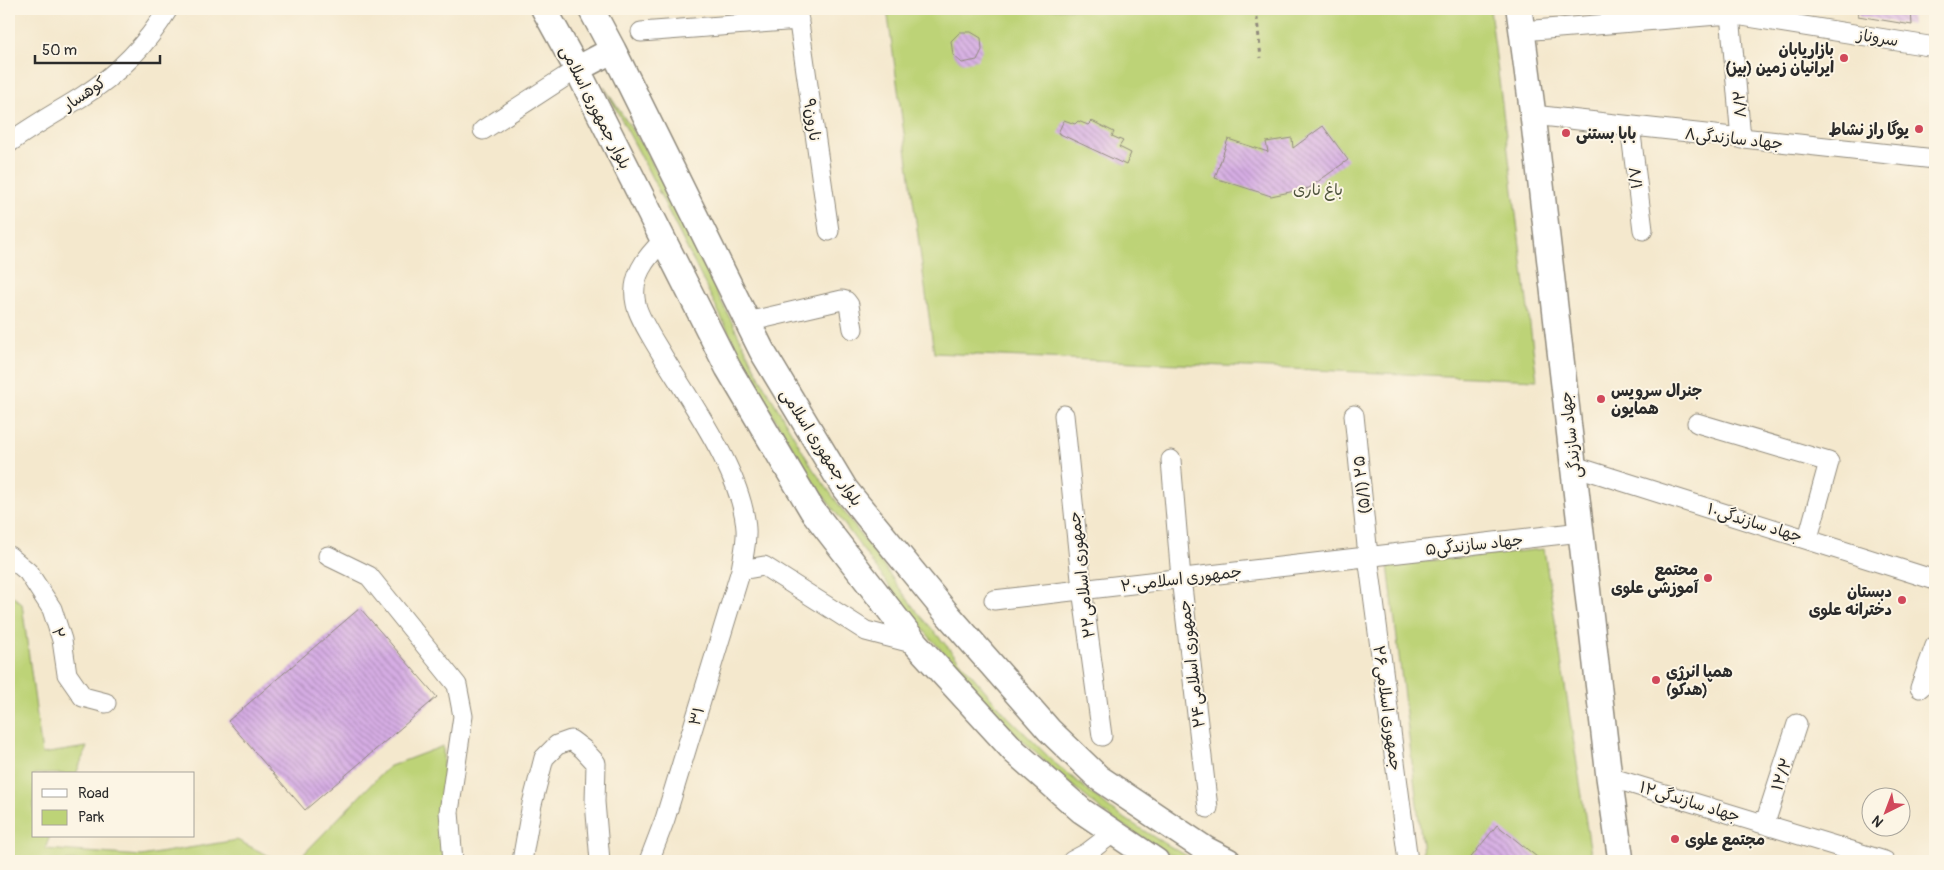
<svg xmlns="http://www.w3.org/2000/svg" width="1944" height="870" font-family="Pangolin,'Playpen Sans Arabic',sans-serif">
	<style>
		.green { fill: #bdd377; stroke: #747f51 }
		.building { fill: url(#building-back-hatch) }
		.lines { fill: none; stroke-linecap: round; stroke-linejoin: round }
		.minor-casing { stroke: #908a7c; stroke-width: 21 }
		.major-casing { stroke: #908a7c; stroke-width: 28 }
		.path { stroke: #908a7c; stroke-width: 3; stroke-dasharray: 4 4; stroke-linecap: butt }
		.minor { stroke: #fff; stroke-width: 19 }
		.major { stroke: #fff; stroke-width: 25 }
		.poi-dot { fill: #d1495b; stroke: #fcf5e5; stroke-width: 2 }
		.labels { text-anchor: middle; stroke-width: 4; stroke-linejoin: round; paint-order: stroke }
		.street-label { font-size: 16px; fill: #2b2b2b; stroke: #fcf5e5 }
		.poi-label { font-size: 16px; font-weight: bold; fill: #2b2b2b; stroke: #fcf5e5; text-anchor: end }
		.park-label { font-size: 16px; fill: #50553e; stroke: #fcf5e5 }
	</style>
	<defs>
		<pattern id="building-back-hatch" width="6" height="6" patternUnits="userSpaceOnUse" patternTransform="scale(1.25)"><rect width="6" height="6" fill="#d6ade4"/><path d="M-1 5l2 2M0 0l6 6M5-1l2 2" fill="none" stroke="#ae8db9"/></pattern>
	</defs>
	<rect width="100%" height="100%" fill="#fcf5e5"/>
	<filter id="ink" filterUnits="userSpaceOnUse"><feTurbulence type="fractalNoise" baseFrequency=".02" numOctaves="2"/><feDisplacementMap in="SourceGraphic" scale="10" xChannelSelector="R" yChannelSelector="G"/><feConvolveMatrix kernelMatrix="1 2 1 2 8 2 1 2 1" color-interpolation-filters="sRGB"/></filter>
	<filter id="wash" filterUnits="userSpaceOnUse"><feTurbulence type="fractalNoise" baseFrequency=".0096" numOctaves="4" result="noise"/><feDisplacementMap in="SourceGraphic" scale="20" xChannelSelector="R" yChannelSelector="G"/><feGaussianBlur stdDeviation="1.12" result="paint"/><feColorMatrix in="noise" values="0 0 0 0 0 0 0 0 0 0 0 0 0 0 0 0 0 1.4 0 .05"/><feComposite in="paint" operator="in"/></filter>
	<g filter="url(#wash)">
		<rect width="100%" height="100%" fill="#f4e8cd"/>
		<path class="green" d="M887,9H1490L1537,380L934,353Z
			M604,87L645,149L761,380L813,469L914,608L1008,717L1056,764L1113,811L1157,839L1196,861H1183L1154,845L1111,818L1057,773L1004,723L908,612L807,473L754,383L640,154Z
			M1544,549L1592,861H1424L1388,565Z
			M9,593L22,604L42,754L87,747L76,774H34V836H50L45,849L141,856L237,840L279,861H9Z
			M443,746L444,861H297L388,767Z"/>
		<g id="blocks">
			<path class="building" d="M1859,9H1911L1912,25L1858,16Z
				M960,32H971L981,38L982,50L977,60L962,63L953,55L951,41Z
				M1064,120L1075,124L1078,121L1088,125L1092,121L1114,132L1112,136L1123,141L1119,147L1131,153L1126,165L1058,133Z
				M1323,126L1348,160L1309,188L1271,196L1215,178L1228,139L1268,152L1266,142L1292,138L1293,148Z
				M360,608L437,697L305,810L228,721Z
				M1497,825L1542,861H1468Z"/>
		</g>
	</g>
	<g filter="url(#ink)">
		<use href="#blocks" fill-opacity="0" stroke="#908a7c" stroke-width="1"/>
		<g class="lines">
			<defs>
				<path id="minor" d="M797,9L829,231
					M1730,14L1741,139
					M1522,31L1730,14L1935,47
					M641,32L799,20
					M1533,115L1935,159
					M1630,126L1643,230
					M483,130L577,69
					M9,143C33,125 58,112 83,96C118,74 147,44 168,9
					M747,322L842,300L846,301L849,305L853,329
					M1064,415L1082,589L1102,736
					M1354,415L1368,556L1408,861
					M1697,423L1829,462L1808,538
					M1171,460L1181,578L1208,808
					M1574,466L1935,580
					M9,556L28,572L52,609L62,640L67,674L83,697L106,703
					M328,556L369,576L457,685L463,716L449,812L453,861
					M741,570L764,566L866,631L916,644
					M994,600L1581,532
					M1920,688L1935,646
					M1609,777L1885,861
					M1765,823L1797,724
					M522,861L532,804L544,758L557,745L571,740L583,749L596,763L595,802L600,861
					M649,861L665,819L741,570C743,557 747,542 746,529C743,475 692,404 664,358C657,346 638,317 636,304C630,278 645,258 663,241
					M1072,861L1087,853L1113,833"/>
				<path id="major" d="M544,9L577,69L728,368L812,510L916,644L1015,752L1082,811L1156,861
					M591,9L613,50L762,351L845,489L949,616L1049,730L1099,778L1205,849L1228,861
					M1519,9L1533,115L1609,777L1621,861
					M577,69L613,50"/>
			</defs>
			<use href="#minor" class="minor-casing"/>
			<use href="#major" class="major-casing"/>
			<path class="path" d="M1256,9L1261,58"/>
			<use href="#minor" class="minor"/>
			<use href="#major" class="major"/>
		</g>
	</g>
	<g class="poi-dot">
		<circle cx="1844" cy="58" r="5"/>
		<circle cx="1919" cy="129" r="5"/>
		<circle cx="1566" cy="133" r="5"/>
		<circle cx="1601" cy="399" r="5"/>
		<circle cx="1708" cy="578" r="5"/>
		<circle cx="1902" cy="600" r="5"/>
		<circle cx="1656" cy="680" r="5"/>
		<circle cx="1675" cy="839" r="5"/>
	</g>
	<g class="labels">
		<g class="street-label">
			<text transform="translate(1878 37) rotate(9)" y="6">سروناز</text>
			<text transform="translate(84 93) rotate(-34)" y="6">کوهسار</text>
			<text transform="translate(1739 104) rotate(-94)" y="6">۸/۲</text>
			<text transform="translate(596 107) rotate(63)" y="6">بلوار جمهوری اسلامی</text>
			<text transform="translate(813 120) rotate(82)" y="6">نارون۹</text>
			<text transform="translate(1734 138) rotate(6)" y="6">جهاد سازندگی۸</text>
			<text transform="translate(1636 178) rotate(83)" y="6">۸/۱</text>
			<text transform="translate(1570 435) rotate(-97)" y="6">جهاد سازندگی</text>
			<text transform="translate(822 447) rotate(57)" y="6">بلوار جمهوری اسلامی</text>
			<text transform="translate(1361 485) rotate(-96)" y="6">(۵/۱) ۲۵</text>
			<text transform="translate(1755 522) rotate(17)" y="6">جهاد سازندگی۱۰</text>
			<text transform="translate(1474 544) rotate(-6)" y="6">جهاد سازندگی۵</text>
			<text transform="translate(1081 575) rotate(-97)" y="6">جمهوری اسلامی۲۲</text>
			<text transform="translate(1181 578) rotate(-7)" y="6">جمهوری اسلامی۲۰</text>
			<text transform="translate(59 633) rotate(75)" y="6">۲</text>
			<text transform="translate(1191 664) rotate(-97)" y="6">جمهوری اسلامی۲۴</text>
			<text transform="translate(1388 708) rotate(82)" y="6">جمهوری اسلامی۲۶</text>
			<text transform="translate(696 716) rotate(-73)" y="6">۳۱</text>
			<text transform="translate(1781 774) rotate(-72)" y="6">۱۲/۲</text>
			<text transform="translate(1690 801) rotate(17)" y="6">جهاد سازندگی۱۲</text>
		</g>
		<g class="poi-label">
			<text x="1834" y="55">بازاریابان<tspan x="1834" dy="18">ایرانیان زمین (بیز)</tspan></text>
			<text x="1909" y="135">یوگا راز نشاط</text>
			<text x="1576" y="139" text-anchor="start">بابا بستنی</text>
			<text x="1611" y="396" text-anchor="start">جنرال سرویس<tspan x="1611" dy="18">همایون</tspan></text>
			<text x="1698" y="575">محتمع<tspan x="1698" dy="18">آموزشی علوی</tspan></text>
			<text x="1892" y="597">دبستان<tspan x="1892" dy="18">دخترانه علوی</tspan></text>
			<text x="1666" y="677" text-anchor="start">همپا انرژی<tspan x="1666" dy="18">(هدکو)</tspan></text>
			<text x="1685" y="845" text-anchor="start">مجتمع علوی</text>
		</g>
		<g class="park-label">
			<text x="1318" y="195">باغ ناری</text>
		</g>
	</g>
	<rect width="1944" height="870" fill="none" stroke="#fcf5e5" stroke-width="30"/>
	<rect x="32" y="772" width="162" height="65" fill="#fcf5e5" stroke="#a8a49b"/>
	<rect x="42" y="789" width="25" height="8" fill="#ffffff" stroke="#a8a49b"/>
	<text x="78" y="798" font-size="15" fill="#2b2b2b">Road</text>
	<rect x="42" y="810" width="25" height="15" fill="#bdd377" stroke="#a8a49b"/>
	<text x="78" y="822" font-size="15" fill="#2b2b2b">Park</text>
	<g transform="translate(1886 812) rotate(222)"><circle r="24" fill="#fcf5e5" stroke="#a8a49b"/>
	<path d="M0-4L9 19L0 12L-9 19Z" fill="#d1495b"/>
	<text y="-8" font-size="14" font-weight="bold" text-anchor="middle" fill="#2b2b2b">N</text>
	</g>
	<path d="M35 55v8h125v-8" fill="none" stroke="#2b2b2b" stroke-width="2.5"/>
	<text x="42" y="55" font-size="15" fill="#2b2b2b" stroke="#fcf5e5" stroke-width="4" paint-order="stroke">50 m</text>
</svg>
